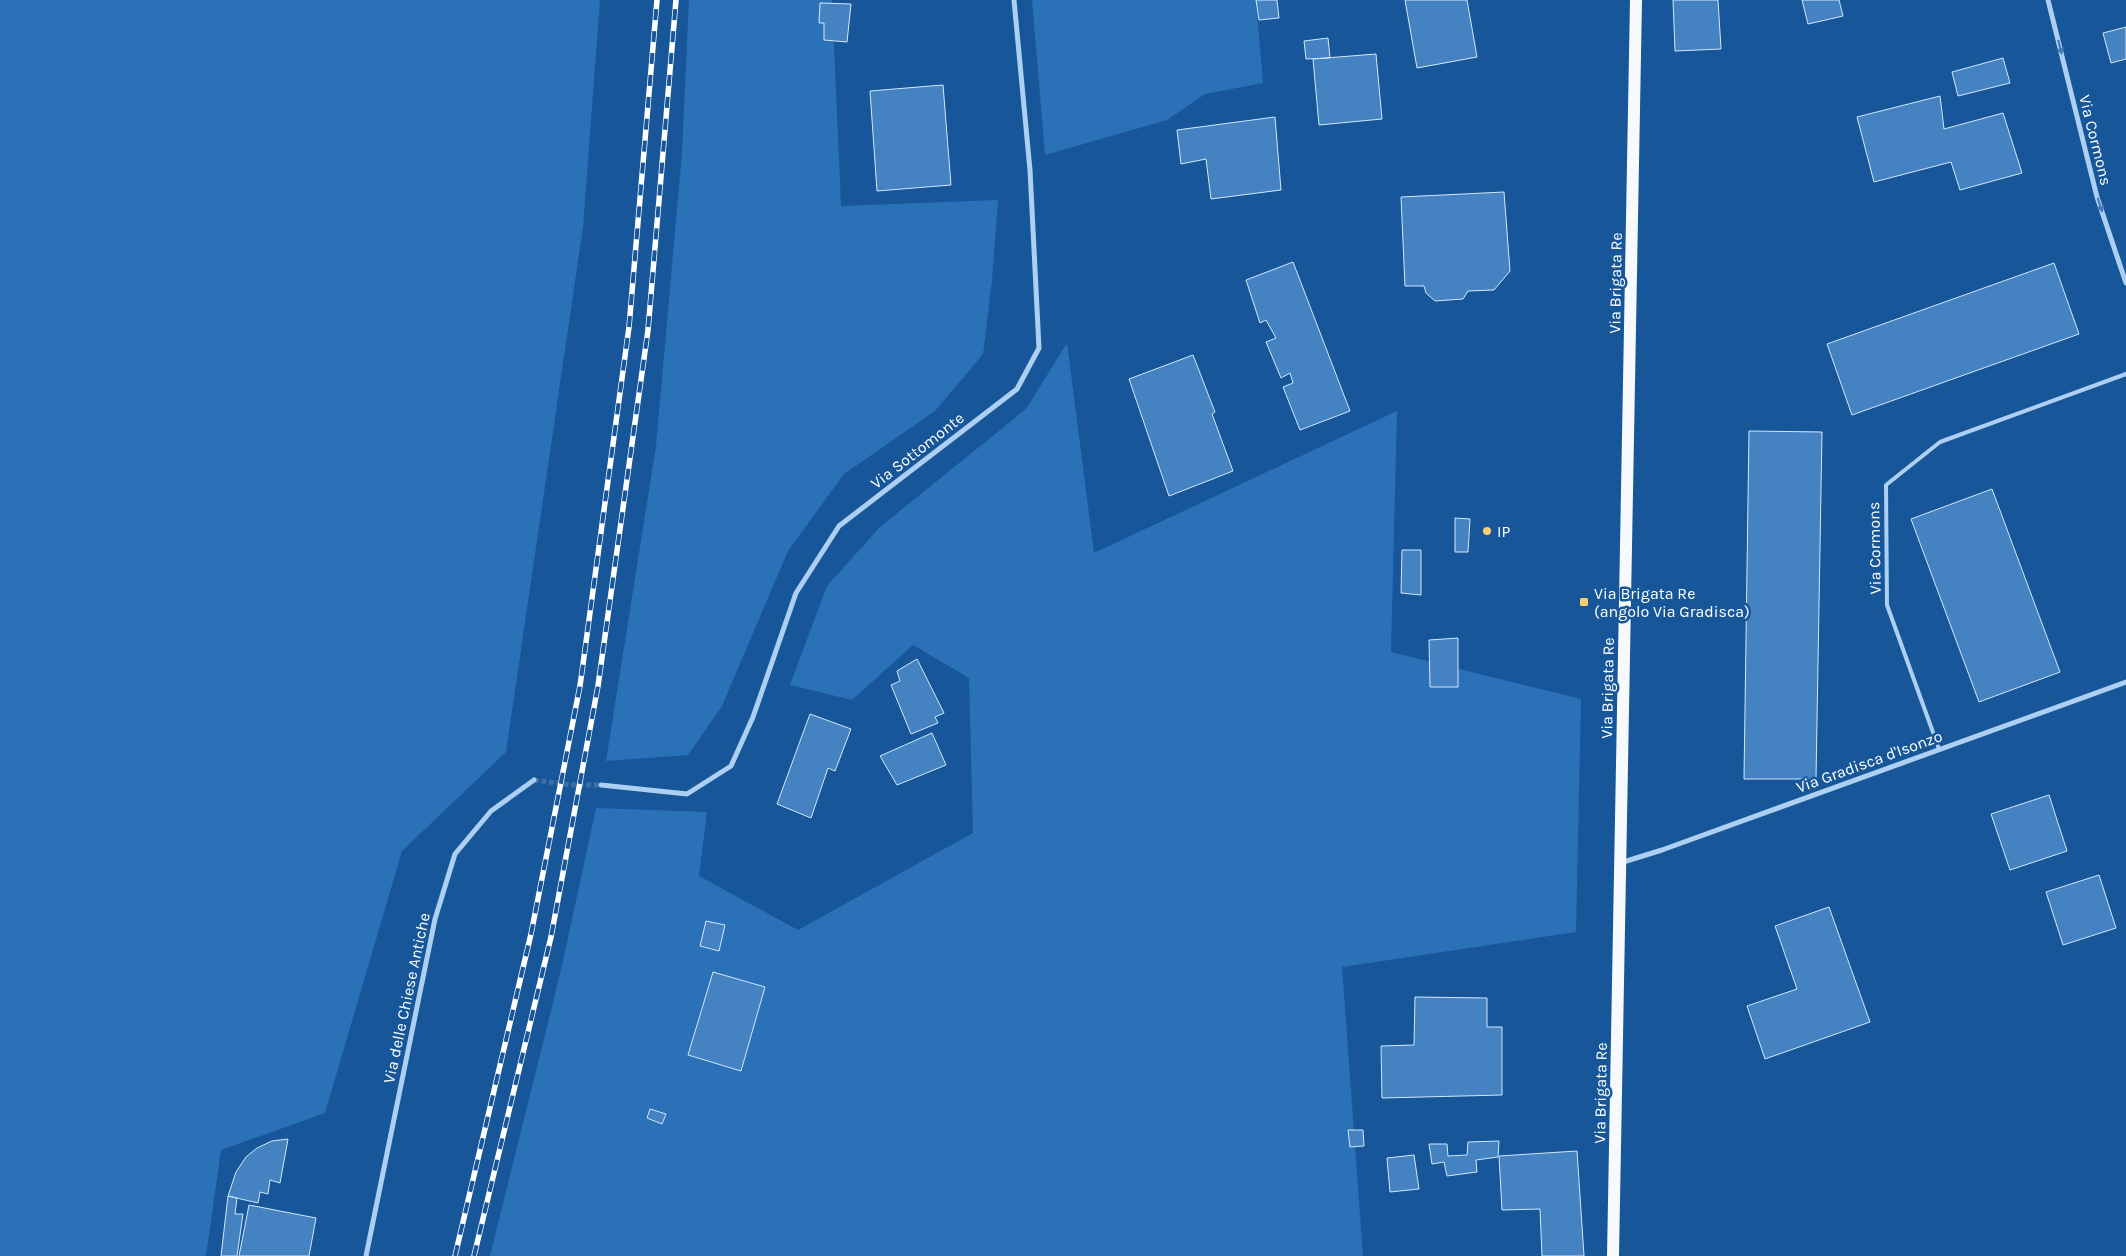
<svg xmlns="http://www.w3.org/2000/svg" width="2126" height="1256" font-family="Karla,sans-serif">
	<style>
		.green { fill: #2a71b7 }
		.building { fill: #4482c2; stroke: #d3e8fc }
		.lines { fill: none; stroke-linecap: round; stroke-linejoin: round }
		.street-tunnel { stroke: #3a70a8; stroke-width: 5; stroke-dasharray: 5 2.5; stroke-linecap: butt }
		.lane { stroke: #accff2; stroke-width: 4 }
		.street { stroke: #accff2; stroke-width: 5 }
		.primary { stroke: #f6faff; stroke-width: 12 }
		.rail-casing { stroke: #fff; stroke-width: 5.5 }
		.rail { stroke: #175799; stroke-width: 4; stroke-dasharray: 11; stroke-linecap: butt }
		.oneway { fill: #447bb4 }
		.poi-dot { fill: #ffcd6c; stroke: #175799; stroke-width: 2 }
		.labels { text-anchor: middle; stroke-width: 5; stroke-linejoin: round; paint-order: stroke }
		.street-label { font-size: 16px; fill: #fff; stroke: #175799 }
		.poi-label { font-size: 16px; fill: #fff; stroke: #175799; text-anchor: start }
	</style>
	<rect width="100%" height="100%" fill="#175799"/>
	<path class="green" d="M0,0H600L583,227L506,752L402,851L325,1113L221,1150L206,1256H0Z
		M689,0H832L841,206L998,200L992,280L983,354L935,411L844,474L788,551L722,706L688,755L606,761L656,446L682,153Z
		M1032,0H1256L1263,83L1205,94L1167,120L1045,155Z
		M1067,343L1094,553L1397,411L1391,652L1581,699L1576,932L1342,967L1363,1256H490L561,970L596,808L707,812L699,876L798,930L973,833L969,678L913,645L852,700L790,685L827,586L880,527L1026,409Z"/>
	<path class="building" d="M1256,0H1277L1279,18L1259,20Z
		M1405,0H1467L1477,57L1417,68Z
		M1673,0H1718L1721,49L1675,51Z
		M1802,0H1839L1843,16L1808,24Z
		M820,3L851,4L847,42L824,40V23H819Z
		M2126,27V59L2111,63L2103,33Z
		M1328,38L1330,58L1306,59L1304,41Z
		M1376,54L1382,119L1319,125L1313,59Z
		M2003,58L2010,83L1958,96L1952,72Z
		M943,85L951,185L877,191L870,91Z
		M1940,96L1944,129L2003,113L2022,173L1960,190L1951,162L1874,182L1857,117Z
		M1275,117L1281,190L1211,199L1206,159L1181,164L1177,130Z
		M1504,192L1510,271L1494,290L1468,291L1463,299L1435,301L1426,293L1424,286H1405L1401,197Z
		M1293,262L1350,411L1300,430L1283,387L1293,383L1290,373L1281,378L1266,342L1276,338L1266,320L1260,323L1246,280Z
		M2054,263L2079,334L1852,415L1827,344Z
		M1193,355L1215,412L1212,414L1233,471L1169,496L1129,379Z
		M1749,431L1822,432L1816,779H1744Z
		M1992,489L2060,672L1979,702L1911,519Z
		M1455,518L1470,519L1468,552H1455Z
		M1402,550H1421V595L1401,593Z
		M1458,638V687H1430L1429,640Z
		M917,659L944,713L935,717L938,723L911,734L891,685L900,681L897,671Z
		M810,714L851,729L835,771L828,768L811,818L777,804Z
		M932,733L946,765L897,785L880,756Z
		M2049,795L2067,851L2010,870L1991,814Z
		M2099,875L2116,928L2063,945L2046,892Z
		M1829,907L1870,1022L1765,1059L1747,1006L1797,989L1775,926Z
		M706,921L725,925L719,951L700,946Z
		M713,972L765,987L741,1071L688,1055Z
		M1415,997L1487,998V1027H1502V1095L1382,1098L1381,1046L1414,1045Z
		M650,1109L666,1114L662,1124L647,1118Z
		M1348,1130H1363L1364,1146L1350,1147Z
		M288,1139L280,1183L270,1180L268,1194L260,1192L258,1203L228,1196L236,1172L246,1157L257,1148L272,1141Z
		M1499,1141L1498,1157L1476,1160L1477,1172L1447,1176L1444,1162L1432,1164L1429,1144H1447L1448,1156L1467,1155L1468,1142Z
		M1577,1151L1584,1256H1542L1540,1209L1502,1210L1499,1156Z
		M1414,1155L1419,1189L1390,1192L1387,1158Z
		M228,1196L237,1198L235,1214H243L237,1256H221Z
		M249,1205L316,1218L309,1256H239Z"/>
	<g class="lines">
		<path class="street-tunnel" d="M534,780L572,785H601"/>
		<path class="lane" d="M1939,749L1887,605L1886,485L1940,442L2126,374"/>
		<path class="street" d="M2048,0L2097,197L2126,283
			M601,785L687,794L731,766L753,717L796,593L839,526L1017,389L1039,348L1030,170L1014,0
			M1620,863L1662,850L2126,682
			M366,1256L435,919L455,854L491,811L534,780"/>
		<path class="primary" d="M1613,1256L1636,0"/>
		<defs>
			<path id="rail" d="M455,1256L531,934L580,686L629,327L657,0
				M474,1256L551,937L598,686L648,330L676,0"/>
		</defs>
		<use href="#rail" class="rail-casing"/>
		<use href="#rail" class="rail"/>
	</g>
	<defs><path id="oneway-solid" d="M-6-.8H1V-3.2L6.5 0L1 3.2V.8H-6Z" transform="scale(1.25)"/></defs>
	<g class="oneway">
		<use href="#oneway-solid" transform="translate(2060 47) rotate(76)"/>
		<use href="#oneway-solid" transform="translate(2100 205) rotate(72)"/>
	</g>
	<g class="poi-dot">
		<circle cx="1487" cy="531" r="5"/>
		<rect x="1579" y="597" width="10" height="10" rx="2.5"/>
	</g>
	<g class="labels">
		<g class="street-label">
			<text transform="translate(2096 140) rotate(76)" y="6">Via Cormons</text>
			<text transform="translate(1615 283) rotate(-89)" y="6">Via Brigata Re</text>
			<text transform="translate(917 450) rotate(-38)" y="6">Via Sottomonte</text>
			<text transform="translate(1874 548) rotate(-91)" y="6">Via Cormons</text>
			<text transform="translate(1607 688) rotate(-89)" y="6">Via Brigata Re</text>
			<text transform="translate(1869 761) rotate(-20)" y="6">Via Gradisca d'Isonzo</text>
			<text transform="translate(406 998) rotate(-78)" y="6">Via delle Chiese Antiche</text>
			<text transform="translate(1600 1093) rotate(-89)" y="6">Via Brigata Re</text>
		</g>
		<g class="poi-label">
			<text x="1497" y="537">IP</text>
			<text x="1594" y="599">Via Brigata Re<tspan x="1594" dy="18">(angolo Via Gradisca)</tspan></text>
		</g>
	</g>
</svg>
